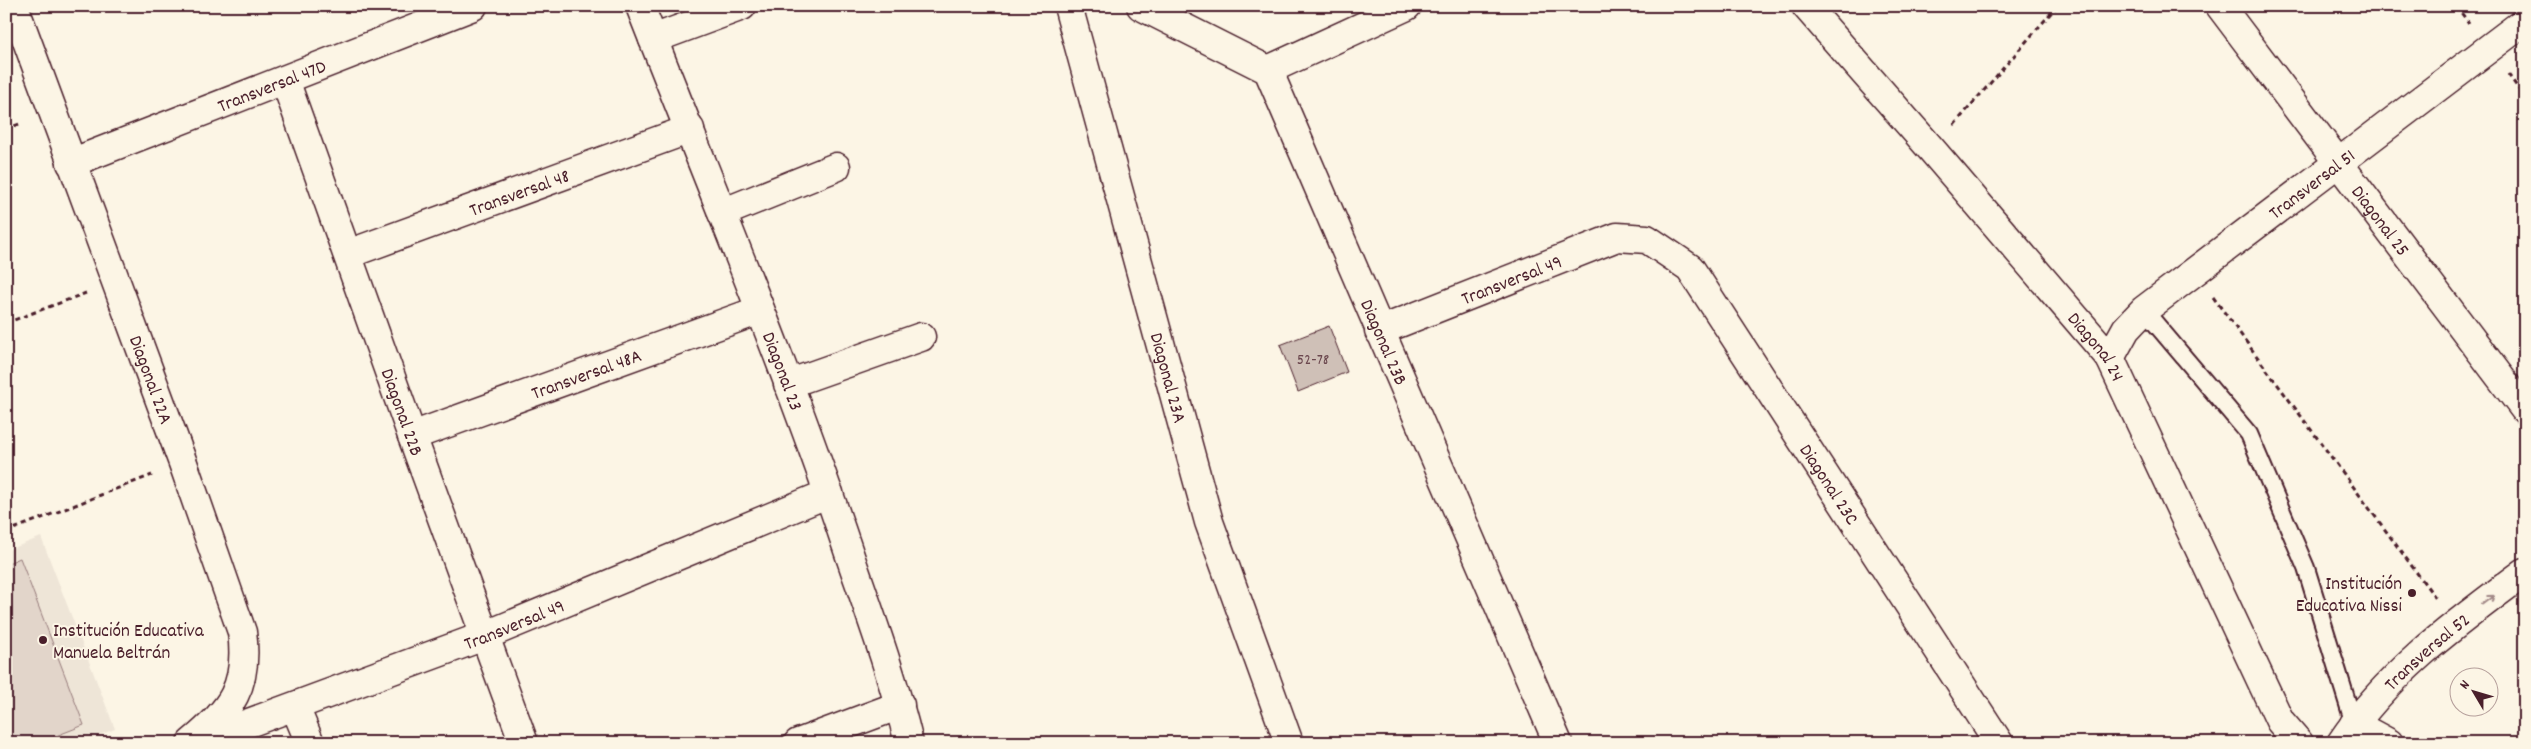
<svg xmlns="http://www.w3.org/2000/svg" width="2531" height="749" font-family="Dekko,sans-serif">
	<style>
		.built { fill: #eee5d7 }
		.green { fill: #e2d5ca; stroke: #967a7a }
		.building { fill: #cfc0b7; stroke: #4a1f2b }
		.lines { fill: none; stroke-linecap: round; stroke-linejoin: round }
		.service-casing { stroke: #4a1f2b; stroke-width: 20 }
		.minor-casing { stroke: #4a1f2b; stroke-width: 31 }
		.tertiary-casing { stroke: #4a1f2b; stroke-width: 31 }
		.path { stroke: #4a1f2b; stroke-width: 3; stroke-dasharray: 5 4; stroke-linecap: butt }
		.service { stroke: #fcf5e5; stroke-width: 16 }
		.minor { stroke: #fcf5e5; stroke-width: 28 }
		.tertiary { stroke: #fcf5e5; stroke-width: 28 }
		.oneway { stroke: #a38a88 }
		.poi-dot { fill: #4a1f2b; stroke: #fcf5e5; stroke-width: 2 }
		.labels { text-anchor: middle; stroke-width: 4; stroke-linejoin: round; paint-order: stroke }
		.number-label { font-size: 16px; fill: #6b474e }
		.street-label { font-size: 19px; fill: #4a1f2b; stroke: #fcf5e5 }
		.poi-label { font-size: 19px; fill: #4a1f2b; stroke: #fcf5e5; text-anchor: end }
	</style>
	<rect width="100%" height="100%" fill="#fcf5e5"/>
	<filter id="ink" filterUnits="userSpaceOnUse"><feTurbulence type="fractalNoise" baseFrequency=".02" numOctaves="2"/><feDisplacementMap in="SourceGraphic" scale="10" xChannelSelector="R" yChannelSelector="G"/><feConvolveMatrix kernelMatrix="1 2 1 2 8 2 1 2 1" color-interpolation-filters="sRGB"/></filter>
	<g filter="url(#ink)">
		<path class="built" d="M41,537L115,729L79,743H6V551Z"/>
		<path class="green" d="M20,558L84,725L38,743H6V564Z"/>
		<path class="building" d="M1329,326L1347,372L1298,392L1280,345Z"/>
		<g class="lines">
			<defs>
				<path id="service" d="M2144,310L2249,434L2306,568L2354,724"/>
				<g id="minor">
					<path id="s1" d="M14,6L183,463L242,632C249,686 232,709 191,743"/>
					<path id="s2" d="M640,6C712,190 789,372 851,559C872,620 894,680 909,743"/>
					<path id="s3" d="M1068,6L1209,522L1289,743"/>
					<path id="s4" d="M1141,6L1268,70L1558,743"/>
					<path id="s5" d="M1806,6L1932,150L2110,358L2280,721L2299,743"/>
					<path id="s6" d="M2220,6L2525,410"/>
					<path d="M653,39L742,6"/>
					<path d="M1268,70L1407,6"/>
					<path id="s7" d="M285,80L412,436L524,743"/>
					<path id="s8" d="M71,163L473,6"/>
					<path d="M722,213L836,167"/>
					<path id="s9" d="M348,254L690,129"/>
					<path id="s10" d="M1379,331L1617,237L1647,239L1690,268L1999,743"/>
					<path id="s11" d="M2110,358L2126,329L2144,310L2525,21"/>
					<path d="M788,384L921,337"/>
					<path id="s12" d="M412,436L760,310"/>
					<path d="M295,707L310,743"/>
					<path d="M2354,724L2389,743"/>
					<path id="s13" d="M200,741L484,636L829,493"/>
					<path d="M798,743L900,705"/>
				</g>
				<g id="tertiary">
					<path id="s14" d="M2341,743C2388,672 2458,622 2525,572"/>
				</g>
			</defs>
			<use href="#service" class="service-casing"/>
			<use href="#minor" class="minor-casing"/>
			<use href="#tertiary" class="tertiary-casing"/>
			<path class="path" d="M2456,6L2469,23
				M2508,74L2525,98
				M1954,125L2057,6
				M6,129L22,123
				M2213,297L2437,600
				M6,323L86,293
				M6,532L152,475"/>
			<use href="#service" class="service"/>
			<use href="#minor" class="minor"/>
			<use href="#tertiary" class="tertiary"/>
		</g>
		<defs><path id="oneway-shaft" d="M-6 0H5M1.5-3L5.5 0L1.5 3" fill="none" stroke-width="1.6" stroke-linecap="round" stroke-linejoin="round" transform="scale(1.25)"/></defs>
		<use class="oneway" href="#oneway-shaft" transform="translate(2488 600) rotate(-37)"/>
	</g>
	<g class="poi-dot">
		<circle cx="2412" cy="593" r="5"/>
		<circle cx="43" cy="640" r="5"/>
	</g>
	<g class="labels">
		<g class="number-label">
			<text x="1313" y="364">52-78</text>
		</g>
		<g class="street-label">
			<text dy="7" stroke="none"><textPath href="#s8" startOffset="215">Transversal 47D</textPath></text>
			<text dy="7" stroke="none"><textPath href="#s11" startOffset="269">Transversal 51</textPath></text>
			<text dy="7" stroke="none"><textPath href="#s9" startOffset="182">Transversal 48</textPath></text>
			<text dy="7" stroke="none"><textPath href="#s6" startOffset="268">Diagonal 25</textPath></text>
			<text dy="7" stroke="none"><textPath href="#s10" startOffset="142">Transversal 49</textPath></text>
			<text dy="7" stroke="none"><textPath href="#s4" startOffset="438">Diagonal 23B</textPath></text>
			<text dy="7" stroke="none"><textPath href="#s5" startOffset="448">Diagonal 24</textPath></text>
			<text dy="7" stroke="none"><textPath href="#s2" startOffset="392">Diagonal 23</textPath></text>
			<text dy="7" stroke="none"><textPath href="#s12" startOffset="185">Transversal 48A</textPath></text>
			<text dy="7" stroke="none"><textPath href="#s3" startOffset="385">Diagonal 23A</textPath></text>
			<text dy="7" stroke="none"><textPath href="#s1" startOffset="398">Diagonal 22A</textPath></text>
			<text dy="7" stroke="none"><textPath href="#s7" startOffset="352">Diagonal 22B</textPath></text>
			<text dy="7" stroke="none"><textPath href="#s10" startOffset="595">Diagonal 23C</textPath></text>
			<text dy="7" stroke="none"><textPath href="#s13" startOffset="335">Transversal 49</textPath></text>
			<text dy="7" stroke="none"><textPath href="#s14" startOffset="126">Transversal 52</textPath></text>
		</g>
		<g class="poi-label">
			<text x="2402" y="589">Institución<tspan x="2402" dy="22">Educativa Nissi</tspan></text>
			<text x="53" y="636" text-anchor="start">Institución Educativa<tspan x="53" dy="22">Manuela Beltrán</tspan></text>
		</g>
	</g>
	<rect width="2531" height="749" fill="none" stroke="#fcf5e5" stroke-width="25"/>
	<rect x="12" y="12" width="2506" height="724" fill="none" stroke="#4a1f2b" stroke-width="2" filter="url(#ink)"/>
	<g transform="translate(2474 692) rotate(308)"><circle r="24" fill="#fcf5e5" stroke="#b59f9b"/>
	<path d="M0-4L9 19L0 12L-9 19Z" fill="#4a1f2b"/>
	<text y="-8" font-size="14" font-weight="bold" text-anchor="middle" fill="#4a1f2b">N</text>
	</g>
</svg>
